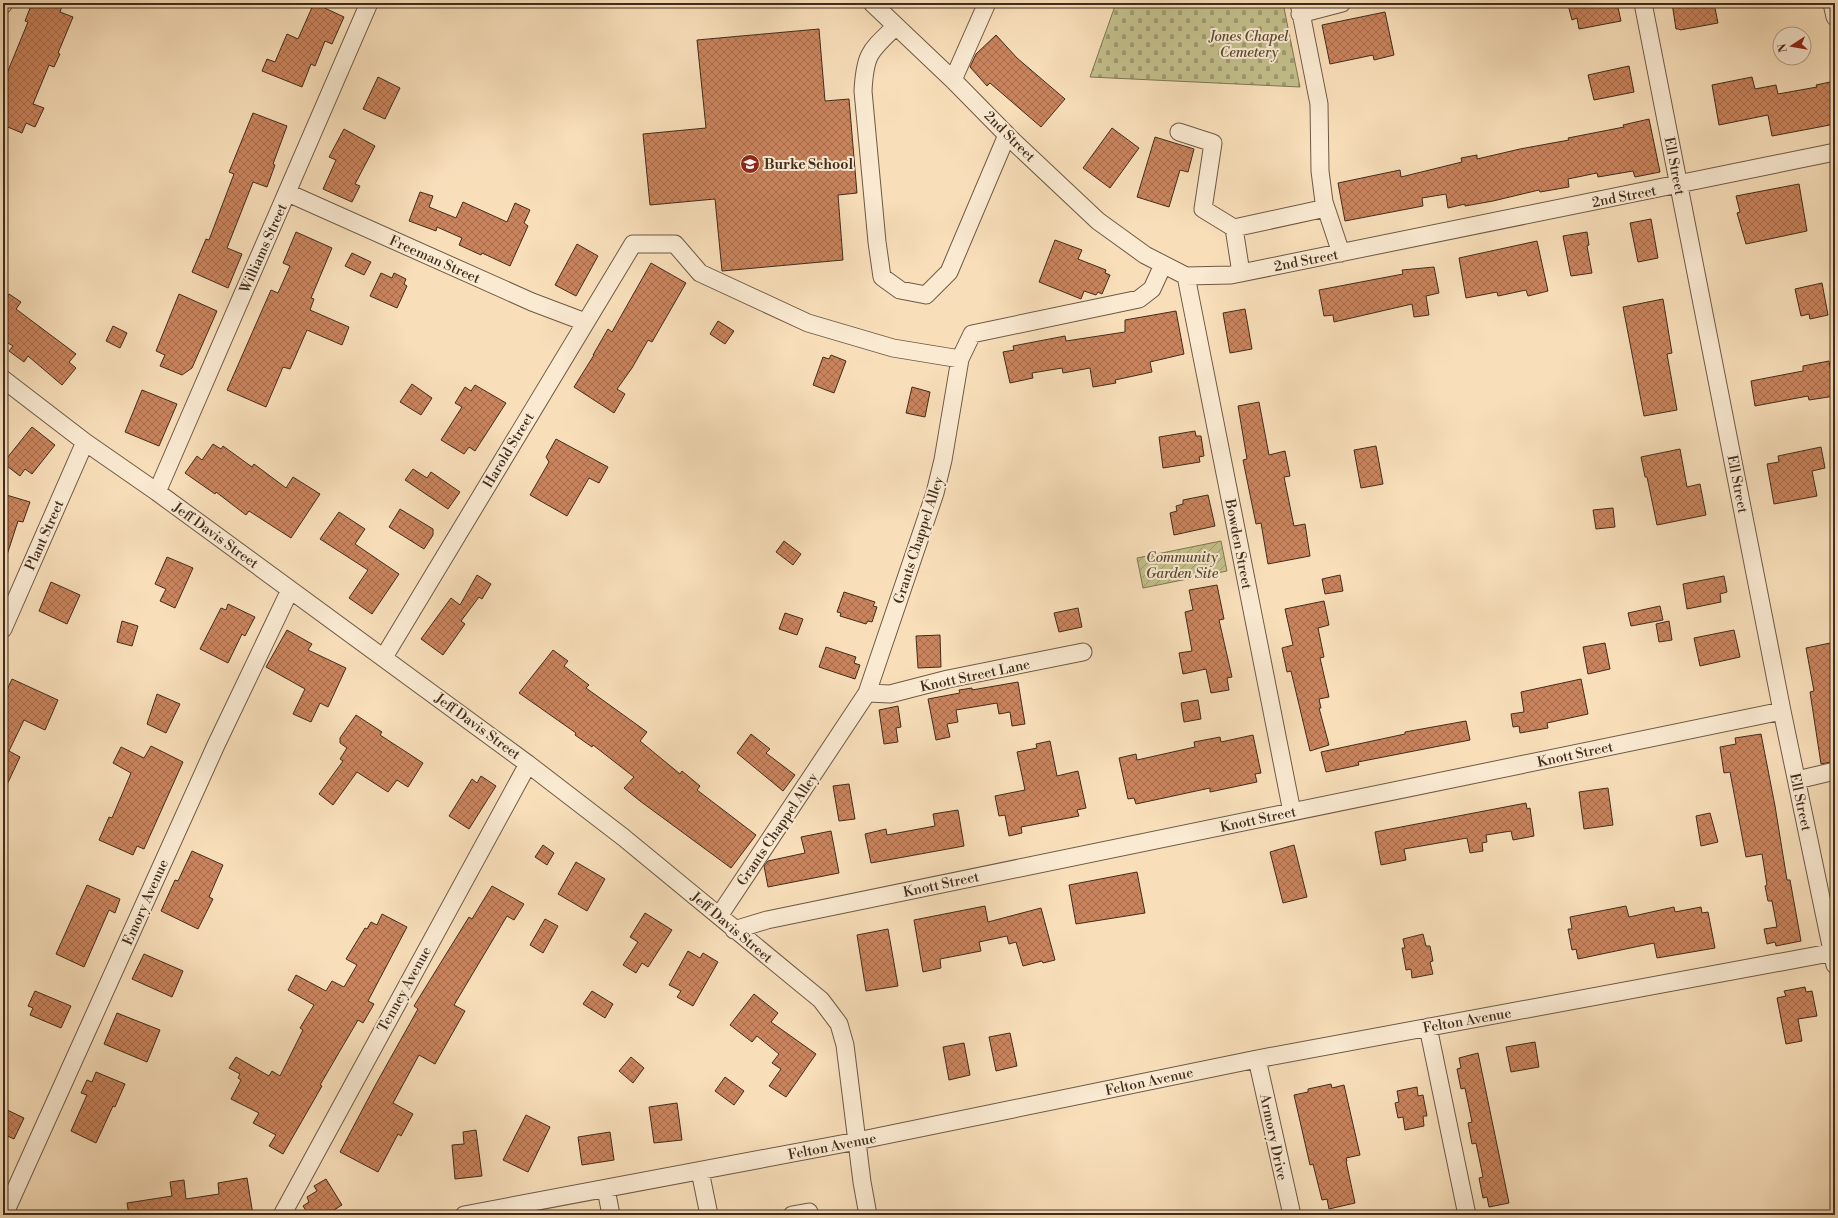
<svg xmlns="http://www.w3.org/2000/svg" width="1838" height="1218" font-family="'Libre Bodoni',serif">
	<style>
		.cemetery { fill: url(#cemetery-stones); stroke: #827654 }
		.park { fill: url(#park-dots); stroke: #827654 }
		.garden { fill: url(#garden-furrows); stroke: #827654 }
		.building { fill: url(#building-cross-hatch); stroke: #412c1c }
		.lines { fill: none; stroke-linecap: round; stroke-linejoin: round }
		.minor-casing { stroke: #6f5944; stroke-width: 19 }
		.minor { stroke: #faead2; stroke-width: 17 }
		.labels { text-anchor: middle; stroke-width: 4; stroke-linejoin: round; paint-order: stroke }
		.park-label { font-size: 14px; font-style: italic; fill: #5b4a32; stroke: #faead2 }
		.street-label { font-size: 14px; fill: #412c1c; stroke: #faead2 }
		.poi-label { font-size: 14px; font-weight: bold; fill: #412c1c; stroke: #faead2; text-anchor: start }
	</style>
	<defs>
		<pattern id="cemetery-stones" width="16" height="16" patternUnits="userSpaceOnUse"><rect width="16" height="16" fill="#c3c08c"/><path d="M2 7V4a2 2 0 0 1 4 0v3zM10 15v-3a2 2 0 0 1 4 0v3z" fill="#a09c72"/></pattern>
		<pattern id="park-dots" width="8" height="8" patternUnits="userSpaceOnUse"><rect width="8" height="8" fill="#c3c08c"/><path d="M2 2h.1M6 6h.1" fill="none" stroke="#a09c72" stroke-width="1.8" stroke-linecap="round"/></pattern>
		<pattern id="garden-furrows" width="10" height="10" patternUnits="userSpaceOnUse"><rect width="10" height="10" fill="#c3c08c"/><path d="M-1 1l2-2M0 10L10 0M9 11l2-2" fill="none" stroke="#a09c72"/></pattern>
		<pattern id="building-cross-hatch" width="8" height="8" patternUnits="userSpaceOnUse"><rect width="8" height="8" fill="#ca845d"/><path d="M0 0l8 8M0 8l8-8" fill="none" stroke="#a66c4c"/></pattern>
	</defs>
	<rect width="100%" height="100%" fill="#f8dfba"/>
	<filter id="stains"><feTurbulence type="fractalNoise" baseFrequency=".005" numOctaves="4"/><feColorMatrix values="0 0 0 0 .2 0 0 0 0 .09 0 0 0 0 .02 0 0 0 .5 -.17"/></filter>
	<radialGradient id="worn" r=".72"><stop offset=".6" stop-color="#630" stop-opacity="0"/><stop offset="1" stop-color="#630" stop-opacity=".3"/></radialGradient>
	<path class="cemetery" d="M1116,3H1283L1300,87L1090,77Z"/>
	<path class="park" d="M1835,284V313L1830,285Z"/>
	<path class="garden" d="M1221,541L1227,571L1143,588L1137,558Z"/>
	<path class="building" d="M32,3H63L60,12L73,17L58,53L60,54L54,67L49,65L33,104L44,108L35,127L26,123L22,133L3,125V83L28,22L25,21Z
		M314,3L344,17L332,44L325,41L315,66L311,64L302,87L262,71L267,59L275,62L287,34L298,39Z
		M1578,3H1617L1621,21L1579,29L1577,18L1572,20L1568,5Z
		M1672,3H1714L1718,23L1680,30L1679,29H1676Z
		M1385,12L1394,55L1374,60L1373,55L1330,64L1322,25Z
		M819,29L825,101L849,99L857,193L838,195L843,260L722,271L715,199L650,205L643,134L706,128L697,40Z
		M996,35L1017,58L1065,99L1041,127L990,83L987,86L970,67L976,54Z
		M1629,66L1634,92L1594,100L1588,75Z
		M378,77L400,88L385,119L363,109Z
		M1752,77L1755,89L1776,85L1778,94L1817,87L1816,85L1835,81V124L1772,136L1768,115L1719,125L1712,85Z
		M253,113L287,126L273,164L275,165L267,187L253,182L227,248L242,254L228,288L192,272L206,239L209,240L234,174L229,172Z
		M1649,119L1660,172L1635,177L1633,171L1598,177L1597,173L1568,179L1569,187L1540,192L1539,190L1493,201L1465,206V204L1448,208L1446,194L1422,198L1423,206L1345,221L1338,183L1400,170L1401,177L1462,162L1461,158L1477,155V159L1520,149L1569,140L1568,138L1624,127L1623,125Z
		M1112,128L1139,148L1110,188L1083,168Z
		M344,129L375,146L355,184L360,186L352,202L323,189L336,160L329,157Z
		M1155,137L1194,149L1188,172L1180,170L1169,207L1137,197Z
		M1799,184L1807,231L1746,244L1737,213L1740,212L1736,196Z
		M420,192L433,196L429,207L456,218L463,202L507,222L515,203L530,210L524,223L528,226L510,266L482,253L481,255L459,245L462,238L437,227L436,231L409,221Z
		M1651,219L1658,258L1638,262L1630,223Z
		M296,232L332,248L311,298L314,299L310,310L349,327L342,345L307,330L290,369L283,367L266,407L227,390L271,290L278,293L290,266L283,263Z
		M1587,232L1589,245L1587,246L1592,273L1571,276L1563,236Z
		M1055,240L1082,250L1078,259L1106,270L1105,273L1110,275L1102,294L1098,292L1096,295L1084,291L1081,299L1039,282Z
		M1537,241L1548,291L1528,296L1526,290L1498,296L1497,292L1466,298L1459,258Z
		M577,244L598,256L576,296L555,285Z
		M352,253L371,262L364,275L345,266Z
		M651,263L686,283L652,342L648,340L632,368L617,389L625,394L614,413L574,387L594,355H593L608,329L612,332Z
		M1434,267L1439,293L1426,296L1429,315L1414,317L1412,304L1334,322L1333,315L1324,316L1319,290L1403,274L1402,270Z
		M381,273L392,278L394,273L406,279L404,284L407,286L397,308L370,296Z
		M1822,283L1828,315L1810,319L1809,314L1801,316L1795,289Z
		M9,294L21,302L16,309L76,354L69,362L76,368L62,385L28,356L24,362L9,351L13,346L3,340V299L4,300Z
		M179,294L217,311L192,368L182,375L160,366L165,355L156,351Z
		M1663,299L1672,353L1667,354L1677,410L1644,416L1623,307Z
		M1245,309L1252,349L1230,353L1223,313Z
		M1176,311L1184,354L1150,362L1152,372L1115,380L1116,383L1093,387L1090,368L1063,373L1062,368L1032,373L1033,378L1010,383L1003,352L1014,350L1013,346L1065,336L1066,341L1125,332V320Z
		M718,321L734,331L725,344L710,334Z
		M113,326L127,333L120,348L106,341Z
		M831,355L846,361L834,393L813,385L823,357L829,359Z
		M1829,361L1835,396L1809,400L1808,396L1755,406L1751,381L1803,371V366Z
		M412,384L432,398L421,415L400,402Z
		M475,385L506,403L475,451L469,447L464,454L441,440L462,407L455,403L465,387L471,391Z
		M912,387L930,392L925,417L906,413Z
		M142,390L177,404L159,446L125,432Z
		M1259,402L1269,455L1285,451L1290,476L1284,477L1294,526L1305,524L1310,556L1268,564L1261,523L1256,524L1243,460L1247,459L1238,406Z
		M32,427L55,445L32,474L25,469L20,476L3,463Z
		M1195,431L1196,436H1201L1204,456L1199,457L1200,462L1163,468L1159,437Z
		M556,439L608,467L599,483L589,478L567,516L530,495L549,462L546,457Z
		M213,444L221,449L223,446L252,467L254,464L286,488L293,477L320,494L291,538L249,511L246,515L216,492L215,494L185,473L197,456L202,460Z
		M1376,446L1383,484L1361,488L1354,450Z
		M1821,447L1825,468L1812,471L1817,496L1774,504L1767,464L1779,462L1778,456Z
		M1680,449L1687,487L1700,484L1706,515L1657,525L1647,477H1645L1641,457Z
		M413,469L427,478L431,472L460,492L448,509L405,480Z
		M3,494L30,502L23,522L18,521L6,558H3Z
		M1208,495L1215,526L1174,535L1170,513L1177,511L1176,506L1183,504V500Z
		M1613,508L1615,527L1596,529L1593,510Z
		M400,509L433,529V535L424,549L389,527Z
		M339,512L365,529L355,544L399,574L372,614L349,598L368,570L320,539Z
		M784,541L801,554L793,565L776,552Z
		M167,557L193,568L175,608L160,601L166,589L155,584Z
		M477,575L491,584L482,599L479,597L461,621L465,624L443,655L421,639L451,598L460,605Z
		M1340,575L1343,591L1325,594L1322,579Z
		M1724,576L1727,592L1720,594L1721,602L1687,609L1683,584Z
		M51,582L80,595L67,624L39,611Z
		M1217,585L1224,619L1219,620L1232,677L1227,678L1229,690L1211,693L1206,669L1183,674L1179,653L1192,651L1185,612L1193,610L1189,590Z
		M844,592L875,602L873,606L877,607L872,622L868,621L866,624L840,616L841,613L837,612Z
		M1324,601L1329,625L1318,628L1324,657L1320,658L1329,697L1319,699L1321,708H1319L1329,745L1310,751L1291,671L1287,672L1282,648L1293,645L1285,609Z
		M228,604L255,617L245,636L242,634L228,663L200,649L221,608L226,610Z
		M1660,606L1663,620L1631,626L1628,613Z
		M1078,608L1082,627L1059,632L1054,613Z
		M785,613L803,619L797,635L779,629Z
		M122,621L138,626L132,646L117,642Z
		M1669,621L1672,640L1659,642L1656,624Z
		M287,630L312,644L308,650L346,668L328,707L320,703L311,722L293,714L305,689L266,667Z
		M1734,630L1740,657L1700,666L1694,638Z
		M940,635L941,667L918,668L916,636Z
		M1835,642V761L1821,764L1810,692L1814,691L1806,648Z
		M1605,643L1610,669L1588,674L1583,647Z
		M826,647L856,657L854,663L860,665L855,679L819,667Z
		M553,650L568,661L564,666L589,685L586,688L647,732L640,741L680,774L682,771L700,786L697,790L756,835L731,868L640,801L624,788L634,777L593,745L592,747L575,735L576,733L519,693Z
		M12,679L58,700L45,730L24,720L9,751L20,757L3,793V698Z
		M1581,679L1588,714L1547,723L1548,728L1520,733L1519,726L1513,727L1511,714L1524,712L1521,692Z
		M1018,682L1025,724L1012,726L1010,712L999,714L997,703L956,710L958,722L947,724L950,737L936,740L928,699L960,693L959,690L972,688V690Z
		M157,694L180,704L166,733L147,724Z
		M1198,700L1201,719L1184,722L1181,703Z
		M898,706L901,727L896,728L898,742L884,744L879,710Z
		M356,715L382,732L380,735L423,763L408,787L397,780L388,792L357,772L333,805L319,794L343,761L340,759L347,748L340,743V738Z
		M1466,721L1470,740L1358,762L1359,765L1326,772L1321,752L1405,734V732Z
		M751,734L770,749L766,753L795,775L783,791L737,753Z
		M1761,734L1775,806L1787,880H1790L1801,941L1776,946L1775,942L1767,944L1764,929L1777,927L1772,901H1768L1765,886L1767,885L1762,854L1746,857L1730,772L1724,773L1720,747L1736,744L1735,738Z
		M1253,735L1261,773L1255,774L1257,782L1210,792V788L1136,804L1134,798L1128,799L1119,758L1136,754L1137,760L1195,747L1194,742L1220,737L1221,742Z
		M1050,741L1057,776L1078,771L1086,808L1077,810L1079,816L1021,827L1022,833L1009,836L1005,815L999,816L995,796L1025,790L1017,752L1037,748L1036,744Z
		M151,746L183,762L144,849L137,846L133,855L99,840L109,817L112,818L131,773L113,763L121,747L144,758Z
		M481,776L496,786L469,829L449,816L472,779L477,783Z
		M849,784L855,819L839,821L833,786Z
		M1608,788L1613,825L1584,829L1579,792Z
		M1526,803L1527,809L1530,808L1534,836L1513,840L1511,831L1486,835L1487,842L1482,843L1483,851L1470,853L1467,838L1404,849L1406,860L1381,865L1375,832Z
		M958,810L964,846L871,863L865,834L886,829L887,835L935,826L933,814Z
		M1710,813L1718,842L1701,846L1696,816Z
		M831,831L839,873L768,887L764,866L768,861L805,853L801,837Z
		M543,845L554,853L547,865L535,857Z
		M1294,845L1307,897L1283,903L1270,852Z
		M192,851L223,865L209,897L213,899L198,929L161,911L175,880L178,881Z
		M576,862L605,879L587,911L558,894Z
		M1137,872L1145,913L1076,924L1069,885Z
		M87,885L120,899L115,913L109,910L84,967L56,954Z
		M492,886L524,904L514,920L507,916L454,1005L465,1011L435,1064L419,1055L393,1103L413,1114L401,1136L398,1134L378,1172L340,1152L376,1084L418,1009L414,1006L469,917L472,919Z
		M985,906L988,922L1041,908L1055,960L1043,963L1042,961L1023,966L1016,942L1009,944L1007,936L979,942L981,951L940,959L941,968L923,972L914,920Z
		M1626,906L1629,917L1674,907L1675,912L1701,907L1702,913L1708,912L1715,948L1657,958L1654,943L1578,959L1576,949L1572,950L1568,929H1572L1570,917Z
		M645,913L672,930L648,967L642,963L636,973L623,965L638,942L630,937Z
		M382,914L407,927L368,1001L374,1004L363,1023L358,1020L320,1085L322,1086L283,1154L269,1146L276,1135L253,1123L259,1113L231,1099L241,1080L238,1078L240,1074L229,1068L236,1057L269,1076L272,1071L280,1076L303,1030L300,1028L314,1005L288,990L296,975L326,991L332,981L344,987L357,965L346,959L365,928L367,929L371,922L377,925Z
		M545,919L558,926L543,953L530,945Z
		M888,929L898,986L866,991L857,935Z
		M1423,934L1426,946H1430L1433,961L1430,962L1433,974L1412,978L1411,969L1406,970L1402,948H1405L1403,939Z
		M688,951L700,958L703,953L718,962L693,1006L677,997L681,991L669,985Z
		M144,954L183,971L172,997L132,979Z
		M1805,987L1806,992L1812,991L1817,1016L1798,1019L1802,1041L1786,1044L1777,998L1786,996L1784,991Z
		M35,991L71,1006L61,1028L30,1015L33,1008L28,1006Z
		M592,991L613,1004L605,1018L583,1004Z
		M754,994L778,1013L771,1022L816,1054L786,1097L769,1086L781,1069L772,1063L779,1054L757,1036L752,1042L730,1025Z
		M117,1013L160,1030L147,1062L104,1044Z
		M1010,1033L1017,1066L996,1071L989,1037Z
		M1535,1042L1539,1067L1511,1072L1506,1047Z
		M964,1043L970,1075L949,1080L943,1047Z
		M1478,1053L1509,1203L1489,1207L1487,1197L1483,1198L1479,1178L1483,1177L1476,1143L1472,1144L1468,1123L1472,1122L1465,1088L1461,1089L1457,1069L1461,1068L1459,1058Z
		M631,1057L644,1068L633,1083L619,1071Z
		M96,1072L125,1084L115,1107L113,1106L96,1143L71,1131L87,1095L81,1093L87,1080L92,1082Z
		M725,1077L744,1091L734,1105L715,1091Z
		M1331,1084L1332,1088L1344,1085L1360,1155L1346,1158L1347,1161H1346L1355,1203L1329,1209L1327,1199L1322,1200L1313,1164L1310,1165L1294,1095L1308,1092V1089Z
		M1417,1087L1418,1096L1423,1095L1427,1116H1423L1424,1126L1405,1130L1403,1117L1398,1118L1395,1103L1399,1102L1397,1091Z
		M677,1103L682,1140L654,1143L649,1107Z
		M3,1108L24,1118L14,1139L3,1134Z
		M526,1115L550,1127L528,1172L503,1160Z
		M476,1130L482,1176L455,1179L452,1145L464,1144L463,1132Z
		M610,1132L614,1160L582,1165L578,1137Z
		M247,1178L253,1215H129L127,1203L172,1196L170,1182L184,1180L186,1199L219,1194L218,1183Z
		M326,1179L342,1205L326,1215H309L303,1206L309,1202L307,1197L317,1191L314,1186Z"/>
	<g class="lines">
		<defs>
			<path id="minor" d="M872,3L953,80L1014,142L1098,221L1145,255L1186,276L1231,275L1241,273L1835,152
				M1299,3L1319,104L1320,171L1324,202L1341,253
				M1643,3L1782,711L1835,965
				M1832,3L1835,17
				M3,5L4,3
				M1300,14L1342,3
				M896,26C870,51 865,53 863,91L877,242L882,277L900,290L926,295L949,272L1007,135
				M953,80L987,3
				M1179,132L1213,143L1203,209L1234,228L1241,273
				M288,193L532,302L585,322
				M1234,228L1326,208
				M1186,276L1292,812
				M3,379L85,442L157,492L528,764L623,837L821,1000L839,1024L845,1045L862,1182L868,1215
				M157,492L369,3
				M3,629L85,442
				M384,657L633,244H675L700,273L808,323L893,348L960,359
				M867,693L890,694L948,679L1083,652
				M1797,780L1835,771
				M719,916L867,693L935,493L943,460L960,359L972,334L1139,299L1152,289L1163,265
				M734,930L767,920L1782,711
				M1428,1027L1467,1215
				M1257,1059L1292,1215
				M700,1171L709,1215
				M606,1189L611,1215
				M4,1215L216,745L290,590
				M282,1215L528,764
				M464,1215L857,1141L1257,1059L1835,952
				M792,1215L809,1212L810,1215"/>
		</defs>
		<use href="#minor" class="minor-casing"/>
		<use href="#minor" class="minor"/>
	</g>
	<defs>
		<symbol id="school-disc" viewBox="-11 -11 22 22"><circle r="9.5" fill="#8f2418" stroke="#faead2"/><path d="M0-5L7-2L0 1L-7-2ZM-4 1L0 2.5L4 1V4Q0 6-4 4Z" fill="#fff"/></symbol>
	</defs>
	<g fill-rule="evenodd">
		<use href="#school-disc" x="739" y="153" width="22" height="22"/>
	</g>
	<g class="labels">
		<g class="park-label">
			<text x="1249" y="41">Jones Chapel<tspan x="1249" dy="16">Cemetery</tspan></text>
			<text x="1182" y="562">Community<tspan x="1182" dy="16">Garden Site</tspan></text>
		</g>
		<g class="street-label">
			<text transform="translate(1010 136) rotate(45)" y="5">2nd Street</text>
			<text transform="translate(1675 166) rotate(79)" y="5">Ell Street</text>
			<text transform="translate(1624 196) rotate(-11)" y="5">2nd Street</text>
			<text transform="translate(263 248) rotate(-66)" y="5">Williams Street</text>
			<text transform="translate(435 259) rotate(24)" y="5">Freeman Street</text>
			<text transform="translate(1306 260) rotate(-11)" y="5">2nd Street</text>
			<text transform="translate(508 450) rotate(-59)" y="5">Harold Street</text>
			<text transform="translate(1738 484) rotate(79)" y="5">Ell Street</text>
			<text transform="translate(44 535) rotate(-66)" y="5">Plant Street</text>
			<text transform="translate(216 535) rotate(36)" y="5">Jeff Davis Street</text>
			<text transform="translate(918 540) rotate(-72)" y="5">Grants Chappel Alley</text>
			<text transform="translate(1239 544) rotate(79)" y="5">Bowden Street</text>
			<text transform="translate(975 675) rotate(-12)" y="5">Knott Street Lane</text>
			<text transform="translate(478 726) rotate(36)" y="5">Jeff Davis Street</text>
			<text transform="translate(1575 754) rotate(-12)" y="5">Knott Street</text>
			<text transform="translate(1801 802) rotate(78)" y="5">Ell Street</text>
			<text transform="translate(1258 819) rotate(-12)" y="5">Knott Street</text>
			<text transform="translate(777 829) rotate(-56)" y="5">Grants Chappel Alley</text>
			<text transform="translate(941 884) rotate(-12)" y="5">Knott Street</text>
			<text transform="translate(145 902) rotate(-66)" y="5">Emory Avenue</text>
			<text transform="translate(732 927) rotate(40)" y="5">Jeff Davis Street</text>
			<text transform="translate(404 989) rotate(-61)" y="5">Tenney Avenue</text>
			<text transform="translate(1467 1020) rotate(-10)" y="5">Felton Avenue</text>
			<text transform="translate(1149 1081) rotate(-12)" y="5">Felton Avenue</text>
			<text transform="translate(1274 1137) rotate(78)" y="5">Armory Drive</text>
			<text transform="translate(832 1146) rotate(-11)" y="5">Felton Avenue</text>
		</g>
		<g class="poi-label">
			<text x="764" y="169">Burke School</text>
		</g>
	</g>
	<rect width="1838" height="1218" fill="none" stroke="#f8dfba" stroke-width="16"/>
	<rect x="4" y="4" width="1830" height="1210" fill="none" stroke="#412c1c" stroke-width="2"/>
	<rect x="8" y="8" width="1822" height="1202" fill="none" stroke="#412c1c"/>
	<g transform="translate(1792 46) rotate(258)"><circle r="19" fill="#faead2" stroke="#b09e89"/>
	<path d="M0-3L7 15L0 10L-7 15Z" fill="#8f2418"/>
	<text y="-6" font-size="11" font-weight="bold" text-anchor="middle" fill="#412c1c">N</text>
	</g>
	<rect width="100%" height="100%" filter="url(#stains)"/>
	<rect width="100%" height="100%" fill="url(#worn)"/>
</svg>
